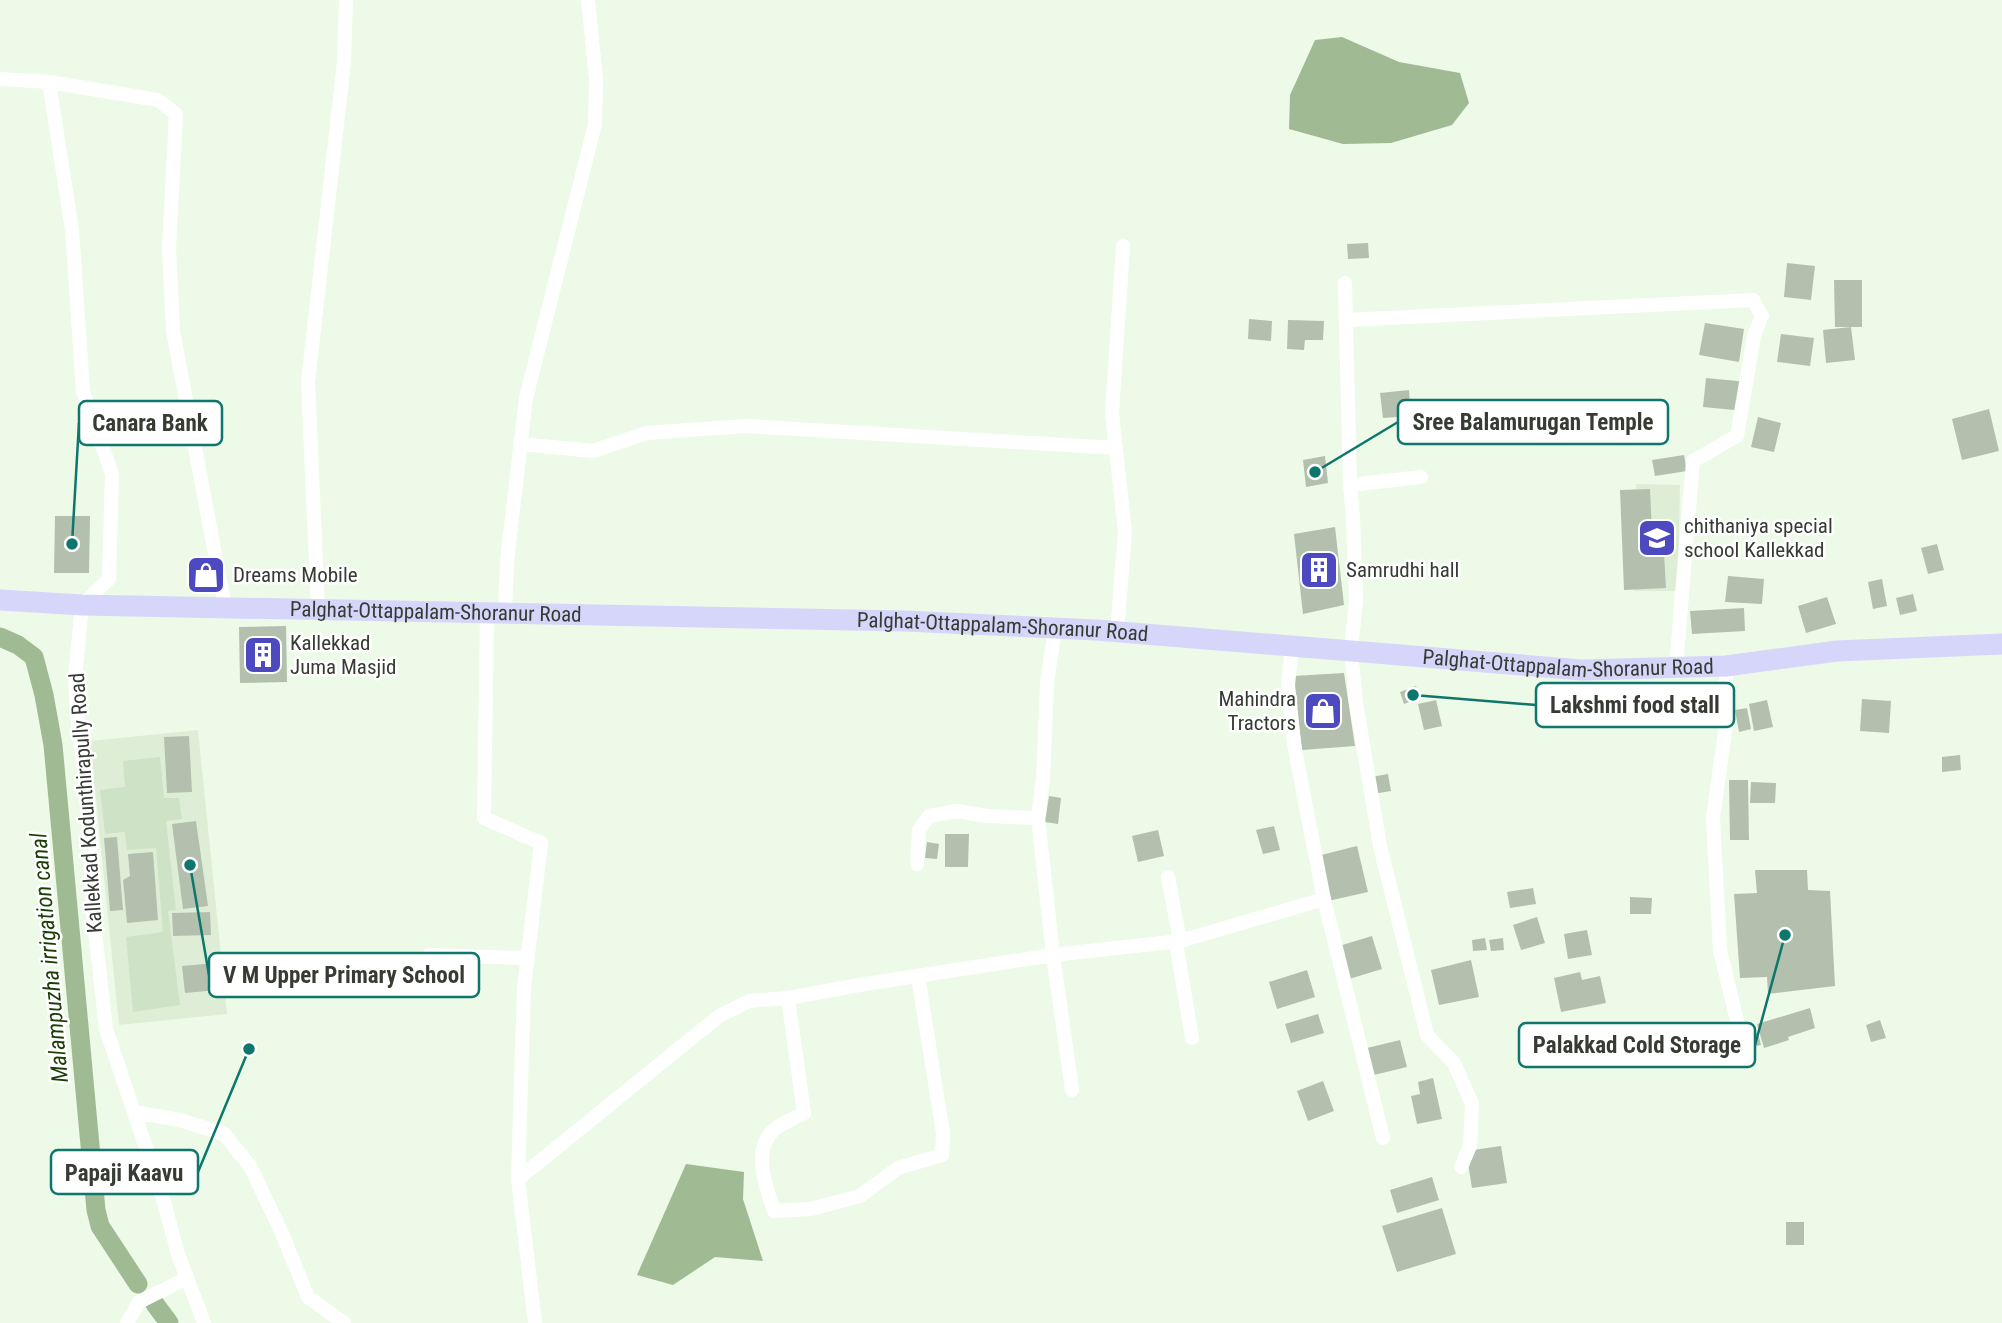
<svg xmlns="http://www.w3.org/2000/svg" width="2002" height="1323" font-family="'Roboto Condensed',sans-serif">
	<style>
		.built { fill: #deeed6 }
		.green { fill: #cee2c5 }
		.water { fill: #a0ba94 }
		.lines { fill: none; stroke-linecap: round; stroke-linejoin: round }
		.canal { stroke: #a0ba94; stroke-width: 19 }
		.building { fill: #b4c0ae }
		.street { stroke: #fff; stroke-width: 14 }
		.secondary { stroke: #d5d6fa; stroke-width: 21 }
		.labels { text-anchor: middle; stroke-width: 5; stroke-linejoin: round; paint-order: stroke }
		.poi-label { font-size: 21px; fill: #363b34; stroke: #fff; text-anchor: start }
		.street-label { font-size: 21px; fill: #363b34; stroke: #fff }
		.water-label { font-size: 23px; font-style: italic; fill: #1c3d05; stroke: #fff }
		.leader { fill: none; stroke: #0f766e; stroke-width: 2.5 }
		.callout-dot { fill: #0f766e; stroke: #fff; stroke-width: 2.5 }
		.callout { fill: #fff; stroke: #0f766e; stroke-width: 2.5 }
		.callout-label { font-size: 23px; text-anchor: middle; font-weight: bold; fill: #363b34 }
	</style>
	<rect width="100%" height="100%" fill="#edfae7"/>
	<path class="built" d="M1636,484L1680,485L1678,591H1634Z
		M198,730L227,1014L119,1025L90,741Z"/>
	<path class="green" d="M160,757L164,798H179L182,819L166,821L176,910L168,911L180,1005L133,1012L126,937L163,932L156,848L127,850L125,832L105,834L100,790L125,787L123,761Z"/>
	<path class="water" d="M1342,37L1399,62L1460,73L1469,103L1452,125L1391,143L1343,144L1289,129L1290,95L1315,40Z
		M686,1164L744,1172L743,1199L763,1261L715,1257L673,1285L637,1275Z"/>
	<g class="lines">
		<path class="canal" d="M0,637L18,645L34,657L44,695L53,745L96,1210L100,1226L138,1284
			M155,1304L169,1323"/>
	</g>
	<path class="building" d="M1368,243L1369,258L1348,259L1347,244Z
		M1787,263L1815,266L1811,300L1784,297Z
		M1834,280H1862V327H1835Z
		M1249,319L1272,321L1271,341L1248,339Z
		M1288,320L1324,321L1323,340H1305L1304,350L1287,349Z
		M1705,323L1744,329L1739,362L1699,355Z
		M1851,327L1855,360L1826,363L1823,330Z
		M1781,334L1814,338L1810,366L1777,362Z
		M1706,378L1748,382L1745,411L1703,407Z
		M1409,390L1411,416L1383,418L1380,393Z
		M1989,409L1999,451L1962,460L1952,419Z
		M1758,417L1781,423L1774,452L1751,447Z
		M1684,455L1687,471L1655,476L1652,460Z
		M1325,456L1328,483L1306,487L1303,460Z
		M1650,489L1653,554L1664,553L1666,588L1624,590L1620,490Z
		M55,516H90L89,573H54Z
		M1335,527L1344,605L1303,614L1294,534Z
		M1937,544L1944,570L1928,574L1921,548Z
		M1728,576L1764,579L1762,604L1725,602Z
		M1882,579L1887,606L1873,609L1868,582Z
		M1913,594L1917,611L1900,615L1896,598Z
		M1827,597L1836,624L1806,633L1798,606Z
		M1744,608L1745,631L1692,634L1690,611Z
		M286,626L287,682L240,683L239,627Z
		M1344,673L1355,746L1302,750L1293,676Z
		M1416,686L1420,698L1404,704L1400,692Z
		M1862,699L1891,701L1889,733L1860,731Z
		M1436,700L1442,726L1424,730L1418,704Z
		M1767,700L1773,727L1754,731L1749,704Z
		M1747,708L1751,729L1739,732L1735,710Z
		M189,736L192,792L167,793L164,737Z
		M1960,755L1961,770L1942,772V757Z
		M1388,774L1391,791L1373,794L1371,777Z
		M1729,780H1748L1749,840H1730Z
		M1751,782L1776,783L1775,803H1750Z
		M1049,796L1061,798L1058,824L1045,822Z
		M196,821L208,906L183,909L172,824Z
		M1274,826L1280,850L1263,854L1256,830Z
		M1158,830L1164,856L1138,862L1132,836Z
		M945,834H969L968,867H945Z
		M117,837L123,910L110,911L104,838Z
		M927,842L939,844L937,859L925,858Z
		M1357,846L1368,892L1328,901L1317,856Z
		M153,852L158,920L127,923L123,880L130,876L128,854Z
		M1755,870H1807L1808,890L1830,891L1835,986L1768,994L1767,977L1740,978L1734,894L1757,893Z
		M1533,888L1536,904L1510,908L1507,892Z
		M1630,897L1652,898L1651,914H1630Z
		M210,912L211,935L173,936L172,913Z
		M1537,917L1545,943L1521,950L1513,925Z
		M1587,930L1592,955L1568,959L1564,934Z
		M1372,936L1382,969L1349,979L1339,946Z
		M1485,938L1487,950L1473,951L1472,940Z
		M1503,938L1504,950L1491,951L1489,940Z
		M1471,960L1479,997L1439,1005L1431,970Z
		M215,963L218,990L185,993L182,966Z
		M1307,970L1315,997L1277,1009L1269,982Z
		M1580,972L1582,980L1600,976L1606,1003L1561,1012L1554,978Z
		M1810,1008L1815,1028L1788,1037L1789,1040L1764,1048L1757,1024Z
		M1318,1014L1324,1033L1291,1043L1285,1024Z
		M1880,1020L1886,1038L1871,1042L1866,1025Z
		M1758,1033L1761,1045L1745,1048L1743,1035Z
		M1400,1040L1407,1067L1374,1075L1367,1048Z
		M1433,1078L1442,1119L1417,1124L1411,1096L1420,1094L1418,1082Z
		M1323,1081L1334,1111L1308,1121L1297,1091Z
		M1501,1146L1507,1183L1472,1188L1466,1151Z
		M1432,1177L1439,1200L1397,1213L1390,1190Z
		M1442,1208L1456,1254L1397,1272L1382,1226Z
		M1786,1222H1804V1245H1786Z"/>
	<g class="lines">
		<path class="street" d="M0,79L49,82L72,230L83,391L112,474L109,579L82,605L75,677L78,724L87,791L93,914L106,1029L162,1195L178,1254L204,1323
			M49,82L158,100L176,114L169,248L173,331L225,607
			M1345,283L1350,485L1353,517L1356,600L1351,651L1356,703L1380,846L1427,1035L1454,1063L1472,1104L1470,1146L1461,1167
			M1346,320L1753,300L1762,316L1754,336L1737,436L1693,461L1676,667
			M520,444L593,451L647,433L745,426L1116,448
			M1350,485L1421,477
			M318,609L308,382L344,62L346,0
			M487,612L484,818L541,843L524,988L518,1179L535,1323
			M505,613L507,561L526,398L595,124L596,79L588,0
			M1055,629L1047,682L1043,779L1038,818L1053,955L1180,941L1168,877
			M1117,632L1125,532L1112,413L1123,246
			M1292,646L1288,685L1294,743L1307,813L1324,899L1383,1138
			M1726,666V725L1713,818L1720,950L1738,1025
			M917,864L919,830L929,816L957,811L987,816L1038,818
			M1180,941L1324,899
			M1176,943L1192,1038
			M429,955L528,958
			M788,998L804,1113C795,1118 783,1123 775,1129C751,1148 766,1187 774,1211L811,1209L860,1196L898,1168L942,1155L943,1133L918,976
			M134,1112L180,1120L224,1134L250,1166L281,1231L308,1297L344,1323
			M518,1179L719,1016L749,1001L788,998L859,985L1053,955L1072,1090
			M127,1323L139,1302L187,1278"/>
		<path class="secondary" id="s1" d="M0,600L82,605L905,621L1096,630L1582,670L1726,666L1837,651L2002,644"/>
	</g>
	<defs>
		<symbol id="school-square" viewBox="-11 -11 22 22"><rect x="-9" y="-9" width="18" height="18" rx="4" fill="#4d49c0" stroke="#fff"/><path d="M0-5L7-2L0 1L-7-2ZM-4 1L0 2.5L4 1V4Q0 6-4 4Z" fill="#fff"/></symbol>
		<symbol id="building-square" viewBox="-11 -11 22 22"><rect x="-9" y="-9" width="18" height="18" rx="4" fill="#4d49c0" stroke="#fff"/><path d="M-4-6H4V6H1V3H-1V6H-4ZM-2.5-4.3h1.7v1.8h-1.7ZM.8-4.3h1.7v1.8H.8ZM-2.5-1h1.7V.8h-1.7ZM.8-1h1.7V.8H.8Z" fill="#fff"/></symbol>
		<symbol id="shop-square" viewBox="-11 -11 22 22"><rect x="-9" y="-9" width="18" height="18" rx="4" fill="#4d49c0" stroke="#fff"/><path d="M-5-2.5h2.3a2.7 3.5 0 0 1 5.4 0H5L5.5 6h-11ZM-1.5-2.5h3a1.5 2.3 0 0 0-3 0Z" fill="#fff"/></symbol>
	</defs>
	<g fill-rule="evenodd">
		<use href="#school-square" x="1635" y="516" width="44" height="44"/>
		<use href="#building-square" x="1297" y="548" width="44" height="44"/>
		<use href="#shop-square" x="184" y="553" width="44" height="44"/>
		<use href="#building-square" x="241" y="633" width="44" height="44"/>
		<use href="#shop-square" x="1301" y="689" width="44" height="44"/>
	</g>
	<g class="labels">
		<g class="poi-label">
			<text x="1684" y="533">chithaniya special<tspan x="1684" dy="24">school Kallekkad</tspan></text>
			<text x="1346" y="577">Samrudhi hall</text>
			<text x="233" y="582">Dreams Mobile</text>
			<text x="290" y="650">Kallekkad<tspan x="290" dy="24">Juma Masjid</tspan></text>
			<text x="1296" y="706" text-anchor="end">Mahindra<tspan x="1296" dy="24">Tractors</tspan></text>
		</g>
		<g class="street-label">
			<text dy="7" stroke="none"><textPath href="#s1" startOffset="436">Palghat-Ottappalam-Shoranur Road</textPath></text>
			<text dy="7" stroke="none"><textPath href="#s1" startOffset="1003">Palghat-Ottappalam-Shoranur Road</textPath></text>
			<text dy="7" stroke="none"><textPath href="#s1" startOffset="1570">Palghat-Ottappalam-Shoranur Road</textPath></text>
			<text transform="translate(86 803) rotate(-94)" y="7">Kallekkad Kodunthirapully Road</text>
		</g>
		<g class="water-label">
			<text transform="translate(49 958) rotate(-95)" y="8">Malampuzha irrigation canal</text>
		</g>
	</g>
	<path class="leader" d="M1315 472L1398 422M72 544L79 423M1413 695L1536 705M190 865L209 975M1785 935L1755 1045M249 1049L198 1172"/>
	<g class="callout-dot">
		<circle cx="1315" cy="472" r="7"/>
		<circle cx="72" cy="544" r="7"/>
		<circle cx="1413" cy="695" r="7"/>
		<circle cx="190" cy="865" r="7"/>
		<circle cx="1785" cy="935" r="7"/>
		<circle cx="249" cy="1049" r="7"/>
	</g>
	<g class="callout">
		<rect x="1398" y="400" width="270" height="44" rx="7"/>
		<rect x="79" y="401" width="143" height="44" rx="7"/>
		<rect x="1536" y="683" width="198" height="44" rx="7"/>
		<rect x="209" y="953" width="270" height="44" rx="7"/>
		<rect x="1519" y="1023" width="236" height="44" rx="7"/>
		<rect x="51" y="1150" width="147" height="44" rx="7"/>
	</g>
	<g class="callout-label">
		<text x="1533" y="430">Sree Balamurugan Temple</text>
		<text x="150" y="431">Canara Bank</text>
		<text x="1635" y="713">Lakshmi food stall</text>
		<text x="344" y="983">V M Upper Primary School</text>
		<text x="1637" y="1053">Palakkad Cold Storage</text>
		<text x="124" y="1181">Papaji Kaavu</text>
	</g>
</svg>
